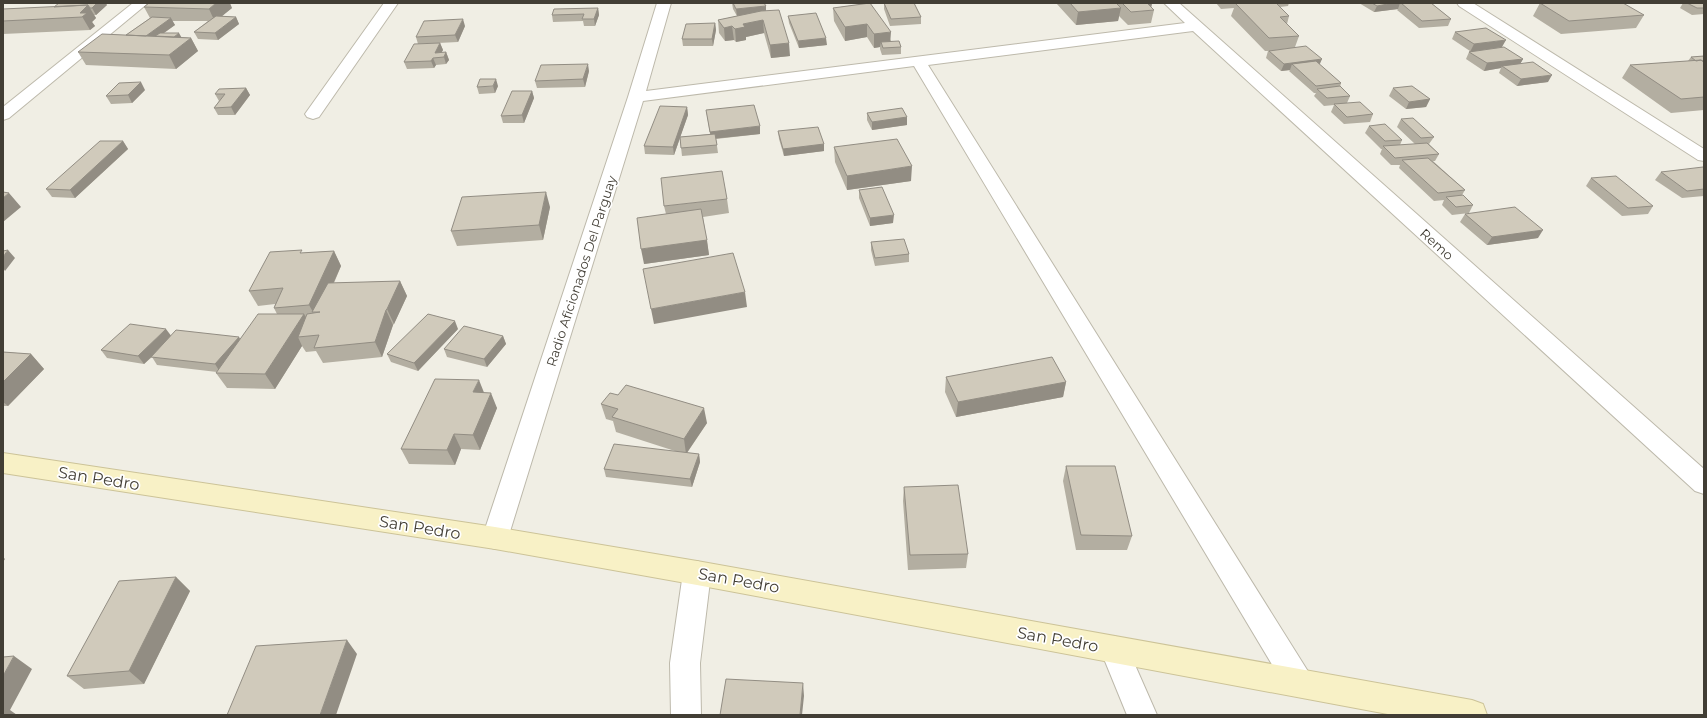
<svg xmlns="http://www.w3.org/2000/svg" width="1707" height="718" font-family="Montserrat,sans-serif">
	<style>
		.lines { fill: none; stroke-linecap: round; stroke-linejoin: round }
		.minor-casing { stroke: #bdb9ab; stroke-width: 2 }
		.secondary-casing { stroke: #ccc398; stroke-width: 2 }
		.minor { fill: #fff; fill-rule: evenodd }
		.secondary { fill: #f8f1c6; fill-rule: evenodd }
		.wall { fill: #b3aea1 }
		.shaded-wall { fill: #928d83 }
		.building { fill: #d0cabb; stroke: #928d83 }
		.labels { text-anchor: middle; stroke-width: 3.5; stroke-linejoin: round; paint-order: stroke }
		.street-label { font-size: 13px; fill: #423e35; stroke: #fff }
		.near-street-label { font-size: 16px; fill: #423e35; stroke: #fff }
	</style>
	<rect width="100%" height="100%" fill="#f0eee4"/>
	<g class="lines">
		<defs>
			<path id="minor" d="M133,3H148L9,118L3,120V107Z
				M384,3H398L319,117L313,119L307,117L305,114Z
				M657,3H671L646,91L1185,23L1164,3H1179L1704,469V494L1695,491L1193,31L928,65L1309,673L1314,683L1309,693L1299,697L1289,693L914,66L643,101L508,538L504,546L495,549L486,546L482,538L628,97Z
				M1457,3H1473L1704,149V161L1698,160L1459,6Z
				M697,561L707,565L711,573L700,663L701,715H671L670,663L683,573L687,565Z
				M1114,636L1124,640L1157,715H1127L1100,649L1104,640Z"/>
			<path id="secondary" d="M3,453L495,527L697,561L1472,700L1483,704L1487,715H1393L697,585L495,549L3,473Z"/>
		</defs>
		<use href="#minor" class="minor-casing"/>
		<use href="#secondary" class="secondary-casing"/>
		<use href="#minor" class="minor"/>
		<use href="#secondary" class="secondary"/>
	</g>
	<path class="wall" d="M732,3H764L766,6V11L790,56L771,58L764,33L746,37V40L736,42L734,40L725,41L719,33L718,20L737,16L733,9Z
		M870,3L891,41L901,47V54L882,55L880,49V47L874,48L867,37L845,41L834,21L833,8Z
		M884,3H914L921,17V24L890,26L884,9Z
		M1056,3H1152L1151,7L1154,10L1151,23L1128,25L1119,16L1118,21L1076,25Z
		M1216,3H1289L1288,6L1280,7L1289,16L1287,24L1299,36L1295,47L1320,65L1341,83L1340,87L1350,96L1347,103L1373,114L1370,122L1344,124L1331,112L1334,105L1324,106L1314,96L1316,93H1314L1289,71L1290,70L1281,71L1266,58L1268,51H1265L1231,16L1234,8L1221,9Z
		M1359,3H1431L1451,19L1448,26L1419,28L1397,10L1398,9L1374,12Z
		M1540,3L1644,15L1636,28L1561,34L1533,16Z
		M1683,3H1704V14L1692,15L1680,8Z
		M107,5L96,15H94L96,18L92,22L95,26L90,30L3,34V9Z
		M144,7L232,8L221,16L236,17L239,24L218,40L198,39L194,32L208,21H172L175,25L164,33L181,37L191,38L198,51L176,69L86,65L78,52L126,35L150,18Z
		M598,8L599,15L595,26H584L583,21L553,22L552,15Z
		M788,16L827,45L799,48L789,23Z
		M715,23L716,30L713,46H683L682,39Z
		M465,26L458,42L418,44L416,37Z
		M1455,32L1502,47L1523,59L1520,64L1548,82L1517,86L1499,73L1501,68L1484,71L1466,59L1469,52L1470,51L1452,39Z
		M440,43L443,50L441,53L446,52L449,60L446,64L436,65L434,68L407,69L404,62Z
		M1704,56V110L1671,113L1622,78L1630,65L1688,61L1691,57Z
		M589,71L585,87L537,88L535,81Z
		M498,86L495,93L479,94L477,87Z
		M246,88L250,95L235,115H218L214,108L219,101L215,94Z
		M1393,88L1430,99L1426,107L1406,109L1389,96Z
		M145,90L132,103L111,104L106,96Z
		M532,91L534,98L524,123H503L501,116Z
		M687,107L688,115L680,137L710,134L706,110L760,134L716,139L718,153L682,156L680,138L674,155L645,154L644,146Z
		M867,113L907,117V125L872,130L867,120Z
		M1401,119L1434,137L1429,144L1439,154L1435,161H1433L1465,190L1462,195L1473,205L1469,213L1452,215L1442,205L1444,200L1434,201L1399,168L1400,165H1391L1380,154L1382,149H1381L1365,133L1369,126L1402,140L1400,145L1415,144L1397,127Z
		M778,131L824,144V151L784,156L779,139Z
		M123,141L128,149L75,198L52,197L46,189Z
		M834,147L911,181L847,190L835,162Z
		M1704,168V196L1682,198L1655,180L1661,172Z
		M1591,178L1653,206L1648,214L1622,216L1586,186Z
		M859,190L893,223L870,226L859,198Z
		M727,199L729,213L703,217L709,255L644,264L666,214L664,206Z
		M550,207L543,240L457,246L451,231Z
		M1465,214L1538,238L1487,245L1460,222Z
		M871,242L909,254V262L875,266L871,250Z
		M334,251L341,266L334,283L400,281L407,296L394,324L393,325L382,357L323,363L316,351L306,352L302,346L275,389L227,388L216,373L217,372L157,365L152,357L144,364L107,358L101,350L171,336L240,339L277,314L274,308L275,304L258,306L249,291L304,253Z
		M458,329L418,371L391,362L387,354Z
		M503,336L506,344L487,367L447,357L444,349Z
		M3,352L31,354L44,369L8,406H3Z
		M946,377L1066,382L1063,397L956,417L945,392Z
		M484,393L497,408L480,450L461,449L455,465L409,464L401,449Z
		M601,404L707,423L687,453L699,454L700,462L692,487L606,477L604,469L678,452L616,432L613,421L606,419Z
		M1066,466L1132,536L1127,550H1076L1063,481Z
		M904,487L968,554L966,568L908,570L903,501Z
		M176,577L190,591L144,684L84,689L67,676Z"/>
	<path class="shaded-wall" d="M97,3H106L107,5L96,15L92,8Z
		M216,3H230L232,8L215,22L209,9Z
		M1140,3H1152L1151,9Z
		M1393,3H1400L1398,9L1374,12L1377,6Z
		M88,5L96,18L92,22L95,26L90,30L80,13Z
		M766,6V12L737,16L736,9Z
		M598,8L599,15L595,26L594,19Z
		M1121,8L1118,21L1076,25L1078,12Z
		M236,17L239,24L218,40L215,33Z
		M171,18L175,25L151,42L142,39Z
		M463,19L465,26L458,42L455,35Z
		M763,20L764,33L746,37V40L736,42L735,29L743,24Z
		M715,23L716,30L713,46L712,39Z
		M867,24V37L845,41V27Z
		M732,26L734,40L725,41L724,28Z
		M891,32L890,45L881,42L880,47L874,48V34Z
		M179,33L183,40L168,42Z
		M191,38L198,51L176,69L169,55Z
		M826,38L827,45L799,48L798,41Z
		M1506,40L1502,47L1470,52L1474,44Z
		M440,43L443,50L439,57L435,53Z
		M789,43L790,56L771,58L770,45Z
		M446,52L449,60L446,64L444,57Z
		M433,58L436,65L434,68L431,61Z
		M1322,59L1319,66L1292,64L1290,70L1281,71L1284,64Z
		M1523,59L1519,66H1502L1501,68L1484,71L1487,63Z
		M588,64L589,71L585,87L583,79Z
		M1552,75L1548,82L1517,86L1521,79Z
		M496,79L498,86L495,93L493,86Z
		M141,82L145,90L132,103L128,95Z
		M246,88L250,95L235,115L231,107Z
		M532,91L534,98L524,123L522,115Z
		M1430,99L1426,107L1406,109L1409,102Z
		M687,107L688,115L674,155L673,147Z
		M907,117V125L872,130V122Z
		M760,126V134L711,139L710,132Z
		M123,141L128,149L75,198L70,190Z
		M824,144V151L784,156L783,149Z
		M912,166L911,181L847,190V176Z
		M546,192L550,207L543,240L539,225Z
		M9,193L21,207L3,222V198Z
		M894,215L893,223L870,226V218Z
		M1543,230L1538,238L1487,245L1492,237Z
		M707,240L709,255L644,264L641,249Z
		M8,250L15,258L5,271L3,268V257Z
		M334,251L341,266L320,313V312H313L309,305Z
		M400,281L407,296L394,324L387,309Z
		M745,292L747,307L654,324L651,309Z
		M386,310L393,325L382,357L375,342Z
		M304,314L313,329L298,337L302,346L275,389L265,374Z
		M455,321L458,329L418,371L414,363Z
		M166,329L172,337L144,364L138,356Z
		M503,336L506,344L487,367L484,359Z
		M239,337L244,345L220,372L215,364Z
		M31,354L44,369L8,406L3,402V382Z
		M479,380L485,395L473,392Z
		M1066,382L1063,397L956,417L958,402Z
		M491,393L497,408L480,450L473,435Z
		M704,408L707,423L686,454L684,439Z
		M454,434L461,449L455,465L447,450Z
		M699,454L700,462L692,487L690,479Z
		M3,557L5,559L3,562Z
		M176,577L190,591L144,684L129,671Z
		M347,640L357,654L336,715H320Z
		M14,656L32,669L10,710L17,715H3V676Z
		M803,683L804,696L802,715H800Z"/>
	<path class="building" d="M59,3H97L92,8H90L88,5L54,7Z
		M149,3H216L209,9L144,7Z
		M733,3H764L766,6L736,9Z
		M870,3L891,32L874,34L867,24L845,27L833,8Z
		M884,3H914L921,17L891,19Z
		M1070,3H1116L1121,8L1078,12Z
		M1122,3H1147L1154,10L1131,12Z
		M1235,3H1276L1289,16L1280,17L1299,36L1269,38Z
		M1372,3H1393L1377,6Z
		M1401,3H1431L1451,19L1422,21Z
		M1540,3H1623L1644,15L1569,21Z
		M1687,3H1704V8H1697Z
		M88,5L80,13H87L82,17L3,21V9Z
		M598,8L594,19H582L584,14L552,15L554,9Z
		M779,10L789,43L770,45L763,20L743,24L745,27L735,29L732,26L724,28L718,20L761,11Z
		M816,13L826,38L798,41L788,16Z
		M216,16L236,17L215,33L194,32Z
		M152,17L171,18L146,36L126,35Z
		M463,19L455,35L416,37L424,21Z
		M715,23L712,39H682L686,24Z
		M1486,28L1506,40L1474,44L1455,32Z
		M160,33H179L174,37L155,36Z
		M102,34L191,38L169,55L78,52Z
		M899,41L901,47L883,48L881,42Z
		M440,43L435,53L446,52L444,57L433,58L431,61L404,62L414,44Z
		M1306,46L1322,59L1284,64L1269,51Z
		M1504,47L1523,59L1487,63L1469,52Z
		M1704,56V62L1701,60L1696,61L1691,57Z
		M1701,60L1704,62V97L1681,99L1630,65Z
		M1316,61L1341,83L1316,86L1292,64Z
		M1533,62L1552,75L1521,79L1502,66Z
		M588,64L583,79L535,81L541,65Z
		M480,79H496L493,86L477,87Z
		M141,82L128,95L106,96L119,83Z
		M1340,86L1350,96L1327,98L1317,89Z
		M1412,86L1430,99L1409,102L1393,88Z
		M246,88L231,107L214,108L225,94H215L219,89Z
		M512,91H532L522,115L501,116Z
		M1360,102L1373,114L1347,117L1334,104Z
		M754,105L760,126L710,132L706,110Z
		M660,106L687,107L673,147L644,146Z
		M902,108L907,117L872,122L867,113Z
		M1413,118L1434,137L1421,138L1401,119Z
		M1385,124L1402,140L1385,141L1369,126Z
		M818,127L824,144L783,149L778,131Z
		M715,134L717,145L681,148L680,137Z
		M897,139L912,166L847,176L834,147Z
		M100,141H123L70,190L46,189Z
		M1427,143L1439,154L1395,158L1383,146Z
		M1428,158L1465,190L1438,193L1402,160Z
		M1703,167L1704,168V189L1687,191L1661,172Z
		M722,171L727,199L664,206L661,178Z
		M1616,176L1653,206L1628,208L1591,178Z
		M882,187L894,215L870,218L859,190Z
		M3,192L9,193L3,198Z
		M546,192L539,225L451,231L462,197Z
		M1463,195L1473,205L1456,207L1446,197Z
		M1515,207L1543,230L1492,237L1465,214Z
		M701,209L707,240L641,249L637,218Z
		M904,239L909,254L875,258L871,242Z
		M8,250L3,257V251Z
		M302,250L300,253L334,251L309,305L274,308L283,288L249,291L270,252Z
		M733,253L745,292L651,309L643,269Z
		M400,281L387,309L386,310L375,342L314,348L319,335L298,337L307,314L320,312H312L328,283Z
		M258,314H304L265,374L216,373Z
		M428,314L455,321L414,363L387,354Z
		M130,324L166,329L138,356L101,350Z
		M464,326L503,336L484,359L444,349Z
		M176,330L239,337L215,364L151,357Z
		M3,352L31,354L3,382Z
		M1052,357L1066,382L958,402L946,377Z
		M435,379L479,380L473,392L491,393L473,435L454,434L447,450L401,449Z
		M626,385L704,408L684,439L612,417L618,409L601,404L610,393L618,395Z
		M614,444L699,454L690,479L604,469Z
		M1066,466H1115L1132,536L1081,535Z
		M958,485L968,554L910,555L904,487Z
		M176,577L129,671L67,676L119,581Z
		M347,640L320,715H227L256,646Z
		M14,656L3,676V657Z
		M726,679L803,683L800,715H720Z"/>
	<g class="labels">
		<g class="street-label">
			<text transform="translate(1437 244) rotate(42)" y="5">Remo</text>
			<text transform="translate(581 271) rotate(-72)" y="5">Radio Aficionados Del Parguay</text>
		</g>
		<g class="near-street-label">
			<text transform="translate(99 478) rotate(9)" y="6">San Pedro</text>
			<text transform="translate(420 527) rotate(9)" y="6">San Pedro</text>
			<text transform="translate(739 580) rotate(10)" y="6">San Pedro</text>
			<text transform="translate(1058 639) rotate(10)" y="6">San Pedro</text>
		</g>
	</g>
	<rect width="1707" height="718" fill="none" stroke="#423e35" stroke-width="8"/>
</svg>
